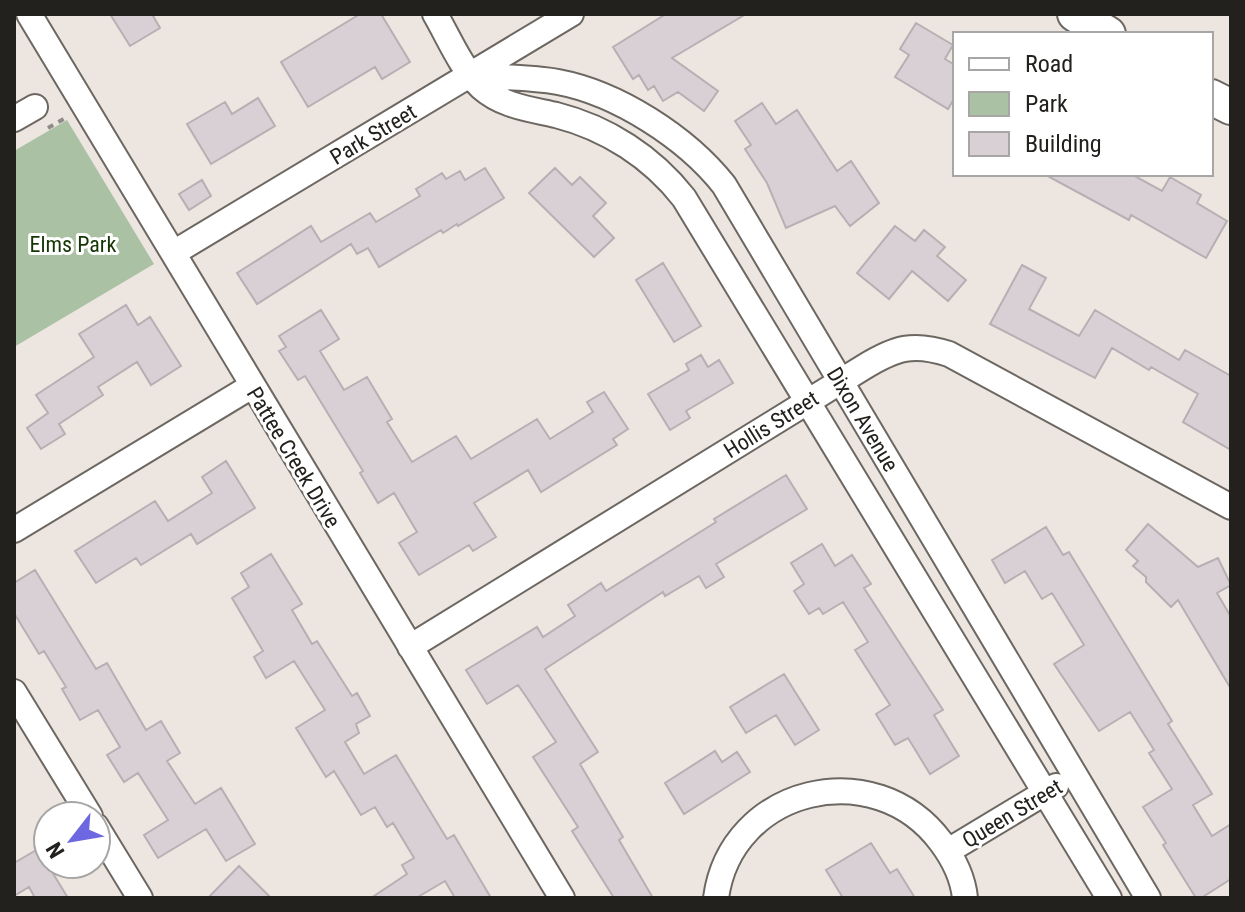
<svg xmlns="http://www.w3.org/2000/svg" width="1245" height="912" font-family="'Roboto Condensed',sans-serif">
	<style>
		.green { fill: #abc1a4 }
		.building { fill: #d8d0d4; stroke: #b7afb4; stroke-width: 2 }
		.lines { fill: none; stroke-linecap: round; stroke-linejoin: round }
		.street-casing { stroke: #6d6762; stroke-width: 28 }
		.secondary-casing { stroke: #6d6762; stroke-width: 38 }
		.path { stroke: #908b87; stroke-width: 4; stroke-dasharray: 6 6; stroke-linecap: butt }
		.street { stroke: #fff; stroke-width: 24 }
		.secondary { stroke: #fff; stroke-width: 34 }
		.labels { text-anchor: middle; stroke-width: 6; stroke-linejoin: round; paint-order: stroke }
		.street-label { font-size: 22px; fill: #23211e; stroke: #fff }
		.park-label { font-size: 22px; fill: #143504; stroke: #fff }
	</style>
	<rect width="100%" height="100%" fill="#ede6e0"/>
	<path class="green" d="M67,120L154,264L14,347V151Z"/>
	<path class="building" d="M110,14H152L160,28L130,46Z
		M360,14H381L410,62L382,79L375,67L308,107L281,62Z
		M666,14H746L672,58L718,91L704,111L678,92L663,101L654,86L648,90L639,75L633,79L613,47Z
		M916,23L953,45L945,59L955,65V97L948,109L895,77L909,55L900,49Z
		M258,98L275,126L211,164L187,124L225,102L232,114Z
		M762,103L776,124L797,110L837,171L851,161L879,203L850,226L835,206L786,228L767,183L745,149L751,145L735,121Z
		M485,168L504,198L458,226L457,224L443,233L441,230L379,267L368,248L357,254L351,244L257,304L237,273L311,226L321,242L370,213L376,222L420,196L416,189L442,173L446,179L460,171L465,180Z
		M555,168L572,185L580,177L606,203L593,216L614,238L594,257L529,193Z
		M1044,174H1131L1162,191L1170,177L1201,195L1197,203L1227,221L1206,258L1131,215L1129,220Z
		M202,180L211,196L189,210L179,194Z
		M895,226L915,241L924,230L945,247L937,256L966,280L948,301L912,271L889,299L857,273Z
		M663,263L701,326L674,342L636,280Z
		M1022,265L1046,278L1029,309L1079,336L1095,310L1179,360L1185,350L1231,376V450L1183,422L1198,394L1151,367L1149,370L1112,348L1095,378L990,324Z
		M126,305L138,325L150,317L181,366L151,385L137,362L98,387L103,395L59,424L65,434L41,449L27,428L48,413L36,395L94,357L79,334Z
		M321,310L339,339L320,351L344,390L367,377L392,419L387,422L412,462L456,436L471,459L537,419L550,439L593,412L587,402L604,392L628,429L613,439L617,445L541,492L528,470L474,503L496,537L473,551L469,545L419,575L399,543L417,532L394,493L378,503L360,473L363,471L305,376L298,380L279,351L286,347L279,336Z
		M701,355L708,367L719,360L733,383L686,411L690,418L670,430L648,394L689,370L686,364Z
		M226,461L255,508L197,544L191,534L141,565L136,558L96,583L75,551L155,501L168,521L212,493L202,477Z
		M786,475L807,509L716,564L724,577L706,588L699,576L665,596L663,592L545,669L598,752L580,764L623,837L619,840L653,898H614L572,831L578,827L533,757L556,742L527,698L518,685L487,704L466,670L537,627L543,637L575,616L568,605L601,583L606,591L716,522L714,519Z
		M1148,524L1198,567L1218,558L1231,585L1217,593L1231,617V689L1178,600L1171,607L1146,582V577L1133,566L1138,561L1126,550Z
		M1046,527L1063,555L1069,552L1172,721L1168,724L1212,794L1193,805L1212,836L1231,824V879L1201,898H1196L1163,845L1166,843L1143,807L1172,789L1149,753L1154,750L1130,712L1099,731L1054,664L1084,645L1052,593L1042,599L1025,571L1005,583L992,560Z
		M822,544L835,566L852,555L871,584L864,588L943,710L934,715L959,756L930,774L908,738L895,745L876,714L890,705L855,650L868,642L843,602L823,614L819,608L809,614L794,591L804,584L791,563Z
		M271,554L302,604L292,610L312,644L317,641L352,696L357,693L370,716L356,724L359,733L345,742L364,774L396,755L447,839L454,835L491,898H455L445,881L416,898H371L407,874L402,865L414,858L393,823L387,827L375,807L361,815L334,771L326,777L296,728L325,710L294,661L266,678L254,657L263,651L232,598L249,587L241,573Z
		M35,570L96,669L107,663L146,730L161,721L180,753L167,761L195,804L221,788L255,844L226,861L206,829L158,858L144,835L168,820L138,773L124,782L107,755L120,747L98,710L80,720L62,689L66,687L44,651L39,654L14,613V583Z
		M784,674L819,730L795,745L776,715L746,733L730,707Z
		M715,751L722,762L737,752L750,772L684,814L665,783Z
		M871,843L890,873L897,869L915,898H843L826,870Z
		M38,849L68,898H35L29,887L14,896V863Z
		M239,866L271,898H208Z"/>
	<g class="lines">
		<defs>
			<path id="street" d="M29,14L562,898
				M435,14C449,38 461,68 481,87C502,106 530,109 556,115C607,128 652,157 684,198L1109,898
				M471,76C499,77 530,77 558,82C617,93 686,137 724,185L1148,898
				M14,119L35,107
				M175,252L571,14
				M14,530L252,386
				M410,647L864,367C895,348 913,342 949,354L1231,507
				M14,692L90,816
				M96,826L140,898
				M948,851L1056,786
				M716,898C731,787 875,753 941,842C953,858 963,878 965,898"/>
			<path id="secondary" d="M1075,14L1108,34
				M1211,97L1231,107"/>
		</defs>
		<use href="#street" class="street-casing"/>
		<use href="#secondary" class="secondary-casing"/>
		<path class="path" d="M48,128L67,117"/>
		<use href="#street" class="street"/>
		<use href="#secondary" class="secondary"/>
	</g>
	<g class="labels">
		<g class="street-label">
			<text transform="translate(373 134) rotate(-31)" y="8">Park Street</text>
			<text transform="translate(863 419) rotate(59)" y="8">Dixon Avenue</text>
			<text transform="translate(771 424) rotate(-32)" y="8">Hollis Street</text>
			<text transform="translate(294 457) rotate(59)" y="8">Pattee Creek Drive</text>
			<text transform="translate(1012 813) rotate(-31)" y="8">Queen Street</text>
		</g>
		<g class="park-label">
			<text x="73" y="252">Elms Park</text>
		</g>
	</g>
	<rect width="1245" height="912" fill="none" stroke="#23211e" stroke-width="32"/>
	<rect x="953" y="32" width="260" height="144" fill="#ffffff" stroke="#a7a6a5" stroke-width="2"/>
	<rect x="969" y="58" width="40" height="12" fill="#ffffff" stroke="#a7a6a5" stroke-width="2"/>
	<text x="1025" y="72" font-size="24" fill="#23211e">Road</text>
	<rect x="969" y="92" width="40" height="24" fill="#abc1a4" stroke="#a7a6a5" stroke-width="2"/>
	<text x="1025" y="112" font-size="24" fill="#23211e">Park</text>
	<rect x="969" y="132" width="40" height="24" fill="#d8d0d4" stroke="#a7a6a5" stroke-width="2"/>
	<text x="1025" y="152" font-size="24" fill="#23211e">Building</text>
	<g transform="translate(72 840) rotate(239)"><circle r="38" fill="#ffffff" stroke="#a7a6a5" stroke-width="2"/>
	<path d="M0-6L14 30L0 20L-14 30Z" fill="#6e67e2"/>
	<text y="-12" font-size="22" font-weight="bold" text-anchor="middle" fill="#23211e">N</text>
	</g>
</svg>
